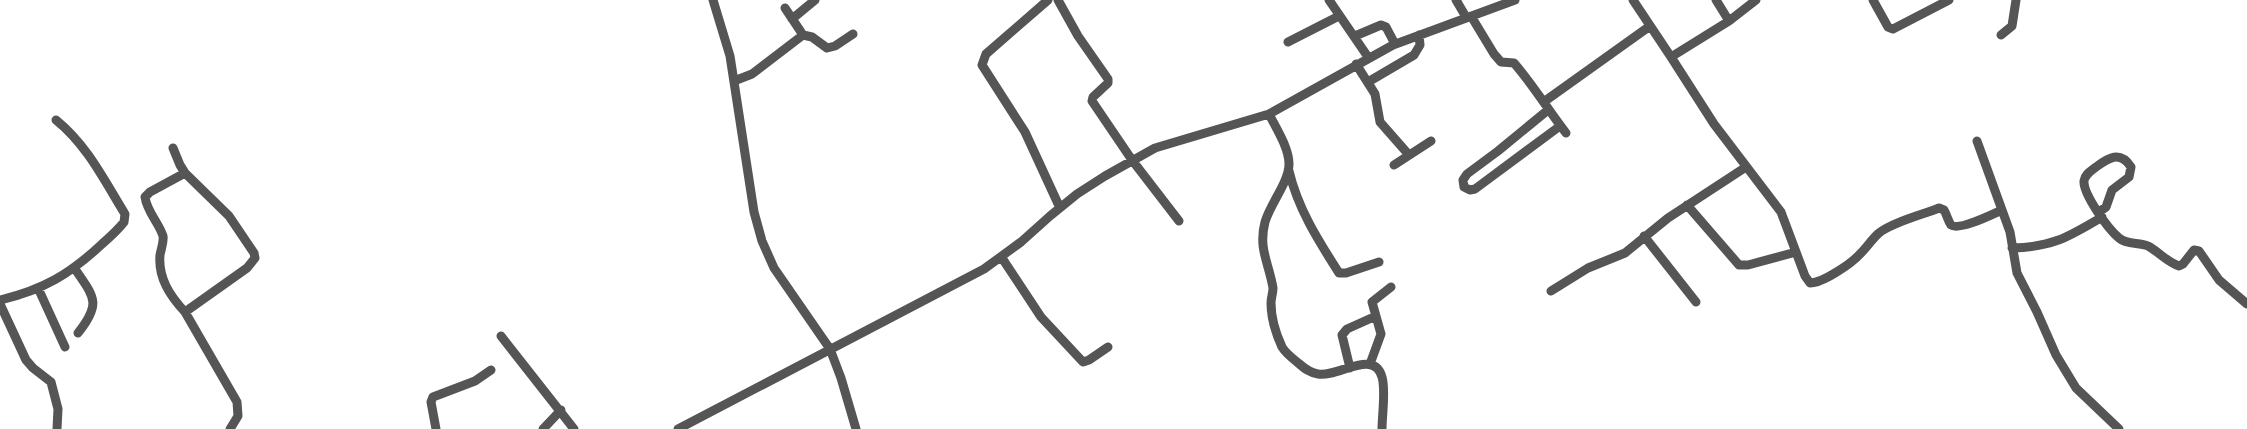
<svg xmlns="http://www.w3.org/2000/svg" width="2247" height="429" font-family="'Alegreya Sans',sans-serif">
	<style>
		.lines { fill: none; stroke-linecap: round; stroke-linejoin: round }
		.minor { stroke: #555; stroke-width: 9 }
	</style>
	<rect width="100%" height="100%" fill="#fff"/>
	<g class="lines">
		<path class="minor" d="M713,0L730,56L754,212L762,241L774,268L830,349L841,378L856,429
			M1048,0L986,54L982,65L1025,132L1060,208
			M1058,0L1078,36L1108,79V83L1093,97L1092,101L1132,160L1179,221
			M1329,0L1368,57
			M1456,0L1466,17
			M1633,0L1671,57L1729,21L1756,0
			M1716,0L1729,21
			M1873,0L1888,27L1893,29L1949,0
			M785,8L803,35
			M1471,16L1494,54L1501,62L1514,63C1534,86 1548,110 1566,133
			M792,19L815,0
			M2001,35L2012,26L2016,0
			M1355,36L1381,25L1386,27L1395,44
			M1288,42L1339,16
			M1671,57L1714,124L1781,212L1805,276L1810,283C1823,283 1852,263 1860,254C1867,247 1872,239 1879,233C1893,222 1922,215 1939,208L1944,210C1947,215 1948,221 1951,225C1959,231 1993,214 2002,210L2010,232L2017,273L2037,312L2056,355L2076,388L2119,429
			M1356,64L1375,94L1380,122L1409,155
			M734,81L752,74L803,35L812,37L827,48L835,46L853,34
			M1368,82L1414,55L1420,45L1419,35
			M1545,101L1650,26
			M1548,110L1498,151L1467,174L1463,180L1464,187L1470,190L1475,189L1560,126
			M1269,114C1276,128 1289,148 1289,164C1289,182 1270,204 1265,222C1258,249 1269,263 1273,288C1273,293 1271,298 1271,303C1271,318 1276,334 1282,347C1285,352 1292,358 1297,362C1303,367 1309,373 1318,374C1337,378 1374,348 1382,377C1386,390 1382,415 1382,429
			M1977,141L2002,210
			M173,148L180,165L185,173L229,216L254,253L255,258L247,268L185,312L237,402L238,416L230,429
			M1394,165L1431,141
			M1289,171C1298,209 1318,240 1339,273H1346L1379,262
			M185,173L150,192L145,197C147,212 159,223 163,236C164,242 161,249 160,255C158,278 170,296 185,312
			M1687,205L1739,265H1748L1796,252
			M2099,212L2106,207L2112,190L2129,177L2131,167C2120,150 2108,158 2096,167C2091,171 2085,174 2084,181C2083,194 2108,229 2119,238C2127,245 2139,242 2148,246C2159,252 2167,262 2179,266L2183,264L2194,250L2199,251L2219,280L2247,304
			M1644,236L1696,302
			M2012,248C2053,247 2068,237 2102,217
			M1002,258L1041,317L1083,362L1089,360L1108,347
			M75,269C94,297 102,303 78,333
			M38,288L65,347
			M1551,291L1588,268L1625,253L1668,218L1746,167
			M0,300C43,290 70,274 102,244C110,237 118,230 124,222L125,214C104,180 87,145 56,120
			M0,304L26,360L33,368L51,382L58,409L57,429
			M501,336L574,429
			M1370,364L1381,334L1372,302L1391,287
			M1350,368L1342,335L1347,329L1376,316
			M436,429L431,402L433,397L475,381L491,370
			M543,429L561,410
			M678,429L984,269L1021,242L1050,216L1077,194L1105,176L1155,148L1269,114L1393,45L1515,0"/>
	</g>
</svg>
